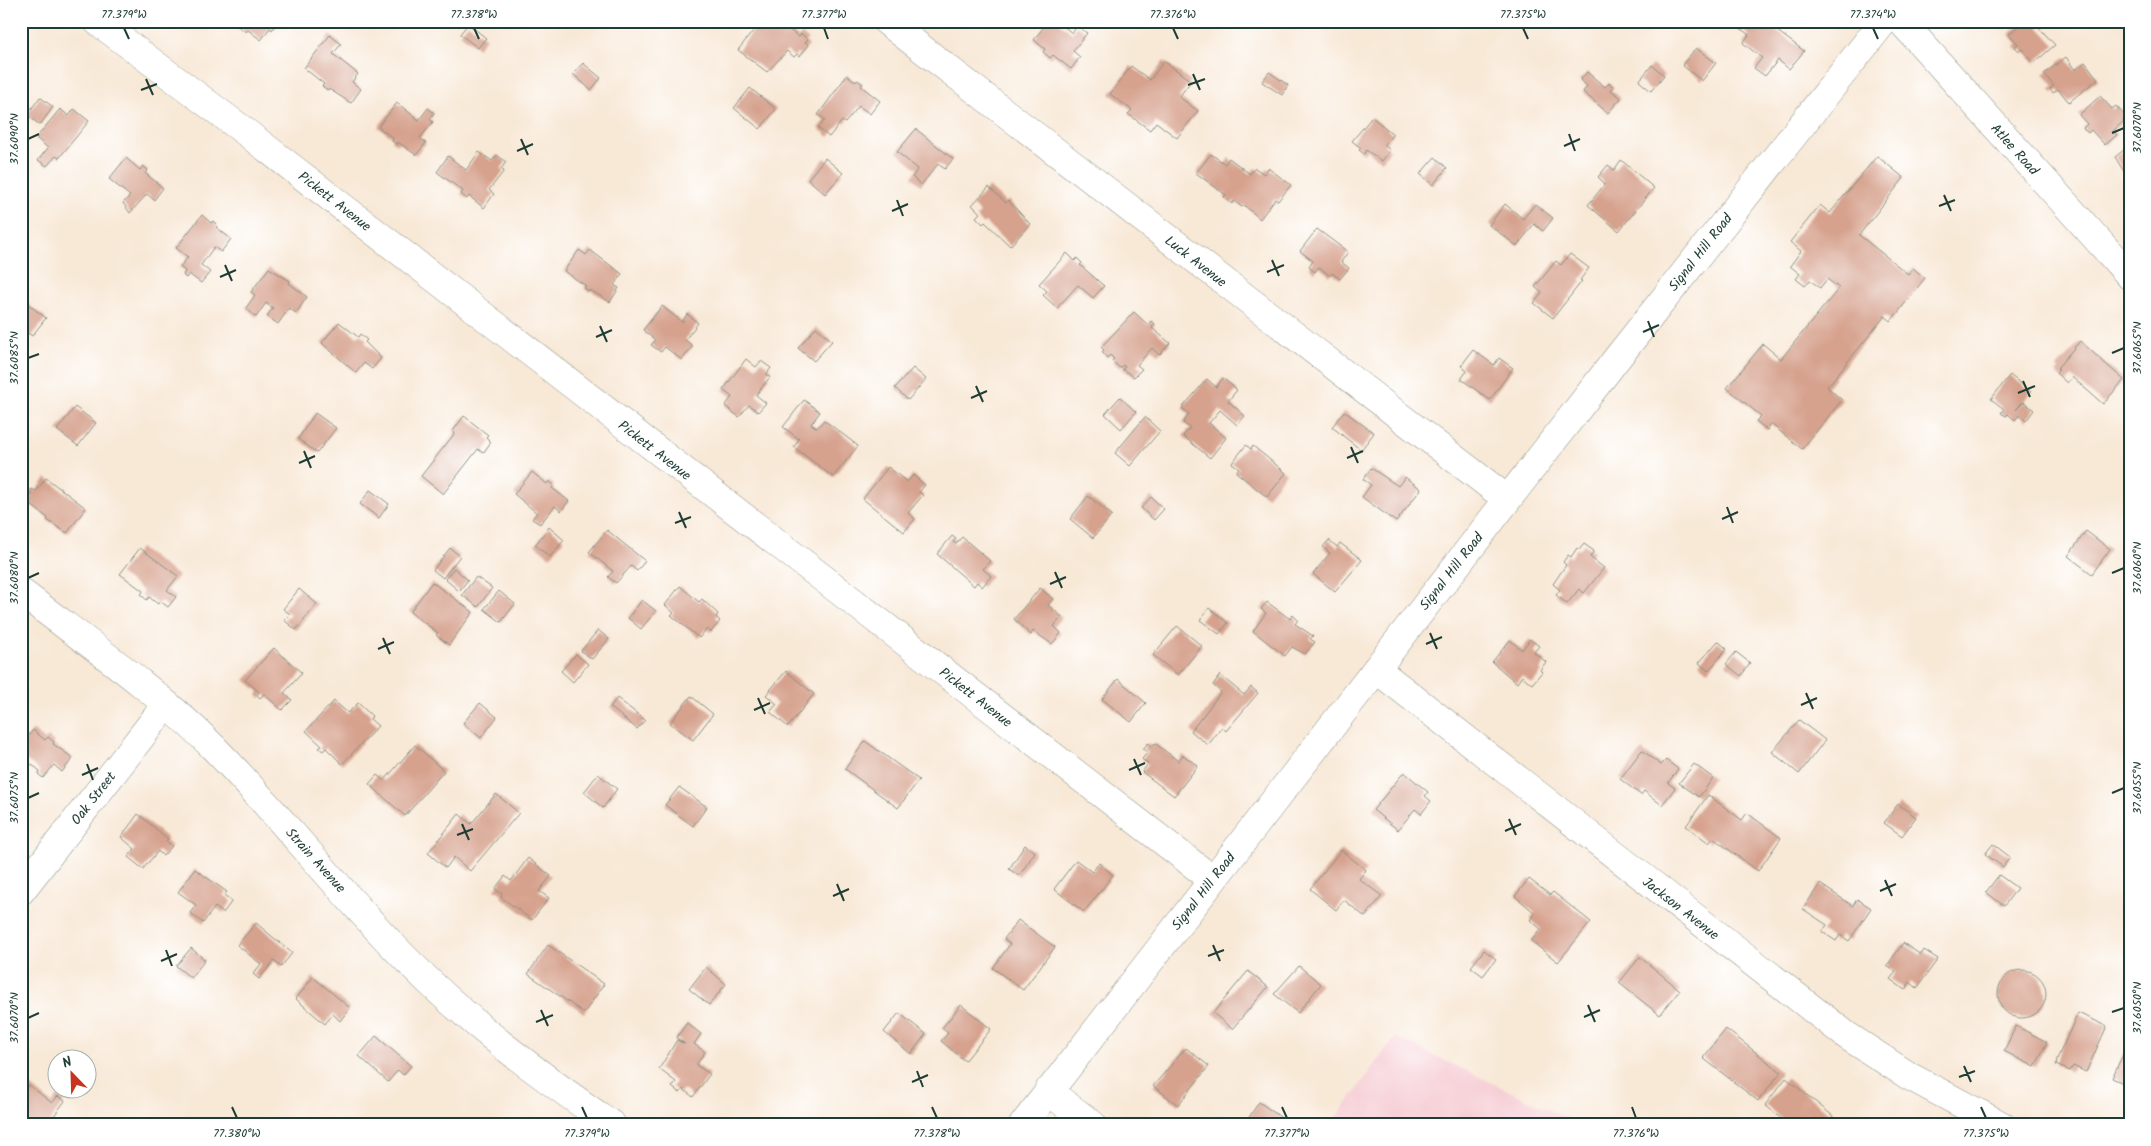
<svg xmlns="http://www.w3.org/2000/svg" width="2151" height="1146" font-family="Kalam,sans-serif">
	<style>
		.built { fill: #f6cfd6 }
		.building { fill: #d6a18d }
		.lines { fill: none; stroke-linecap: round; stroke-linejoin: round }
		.minor-casing { stroke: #8c9285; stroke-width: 29 }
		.major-casing { stroke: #8c9285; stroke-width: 29 }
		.minor { stroke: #fff; stroke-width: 28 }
		.major { stroke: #fff; stroke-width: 28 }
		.ticks { fill: none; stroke: #1f3d34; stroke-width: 2 }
		.labels { text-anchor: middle; stroke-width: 5; stroke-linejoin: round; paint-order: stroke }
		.street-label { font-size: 14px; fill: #1f3d34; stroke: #fff }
		.neatline { fill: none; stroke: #1f3d34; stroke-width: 2 }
		.ticks-label { font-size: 12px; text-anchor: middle; fill: #1f3d34 }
	</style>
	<rect width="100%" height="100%" fill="#fff"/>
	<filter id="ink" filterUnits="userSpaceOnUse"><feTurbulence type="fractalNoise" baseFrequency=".02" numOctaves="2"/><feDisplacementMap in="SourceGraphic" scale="10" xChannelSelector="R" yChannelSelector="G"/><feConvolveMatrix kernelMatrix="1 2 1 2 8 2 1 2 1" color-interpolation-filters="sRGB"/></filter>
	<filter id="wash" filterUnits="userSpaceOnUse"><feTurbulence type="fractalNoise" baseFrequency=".0096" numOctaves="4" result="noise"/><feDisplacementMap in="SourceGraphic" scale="20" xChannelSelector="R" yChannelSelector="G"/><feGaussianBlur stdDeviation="1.12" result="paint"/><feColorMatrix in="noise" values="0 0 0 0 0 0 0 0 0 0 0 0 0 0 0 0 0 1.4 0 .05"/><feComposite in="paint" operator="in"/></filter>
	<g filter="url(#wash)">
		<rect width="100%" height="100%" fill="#f8e8d6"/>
		<path class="built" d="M1395,1037L1581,1125H1331Z"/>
		<g id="blocks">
			<path class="building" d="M239,21H279L272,30L270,28L261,40L248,30L246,32L236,25Z
				M761,21H779L784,25L785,23L789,26L787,28L799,37L801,34L808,39L805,42L809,45L800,56L797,54L794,57L787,51L767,72L738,50Z
				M1048,21H1057L1072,33L1077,26L1087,33L1073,51L1080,57L1071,69L1053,55L1050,58L1043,52L1045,49L1034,40Z
				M1744,21H1764L1804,51L1789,69L1778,60L1765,76L1754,68L1762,58L1743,43L1749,35L1739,27Z
				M2024,21H2033L2055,45L2034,63L2022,49L2019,51L2015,47L2018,44L2009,34Z
				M468,24L486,38L478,48L460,34Z
				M330,35L341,44L333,54L358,74L352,82L361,89L351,103L329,89L328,91L322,86L324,84L304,68Z
				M1696,48L1716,63L1702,81L1682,65Z
				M2066,57L2075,70L2085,62L2098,79L2069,102L2058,89L2053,93L2050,89L2054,86L2044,74Z
				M1164,61L1191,81L1179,97L1198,111L1177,138L1156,122L1150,130L1128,114L1132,110L1110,94L1131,66L1150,80Z
				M583,63L601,78L591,90L573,74Z
				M1652,65L1664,75L1651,91L1639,81Z
				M1269,72L1288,85L1282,95L1262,82Z
				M1587,72L1605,87L1609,83L1614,87L1611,90L1621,98L1608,113L1583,92L1587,86L1580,80Z
				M847,75L856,82L857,80L863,84L861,86L880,101L870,114L859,106L845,123L842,121L829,137L818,128L825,120L818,115Z
				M750,88L776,109L760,129L734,108Z
				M2100,96L2112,109L2116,106L2127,118L2113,131L2117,135L2105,145L2091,130L2088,133L2083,128L2087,124L2079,115Z
				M40,97L53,107L40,125L27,115Z
				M397,103L419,120L428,108L434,113L430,119L433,122L420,138L426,143L416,155L398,142L397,145L392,141L393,138L378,127Z
				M60,109L69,116L74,109L89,121L59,158L56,156L47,166L38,160L48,148L36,138Z
				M1372,117L1393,134L1384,145L1390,150L1382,161L1366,150L1364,154L1359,150L1361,148L1352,141Z
				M916,129L953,159L945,169L938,164L921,185L912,177L918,169L897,152Z
				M2130,145V172L2126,175L2115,157Z
				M479,152L492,161L497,155L506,162L501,169L504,171L489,190L494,194L484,208L469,196L467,199L461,194L463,191L437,172L448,156L466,170Z
				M1211,154L1225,164L1229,158L1250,174L1255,168L1264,174L1268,168L1291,185L1278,201L1275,199L1260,219L1244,205L1242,207L1234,201L1232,204L1224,197L1226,195L1196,173Z
				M1877,156L1904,178L1859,235L1908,274L1913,268L1925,278L1891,321L1885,316L1827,387L1842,400L1802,449L1771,424L1767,430L1756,421L1761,416L1727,388L1763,344L1781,359L1839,288L1827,279L1820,288L1810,280L1805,286L1796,279L1800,274L1790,266L1801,251L1790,242L1820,205L1830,213Z
				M1435,157L1447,168L1433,185L1420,174Z
				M126,158L140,170L143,166L148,170L145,173L163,188L154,200L147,194L130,213L123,203L130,196L109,179Z
				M825,158L843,173L825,194L808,179Z
				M1621,160L1654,188L1619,231L1588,205L1605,184L1598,177L1608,165L1614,170Z
				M989,187L1006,203L1008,200L1030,224L1010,246L985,222L983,224L976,217L980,213L972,205Z
				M1505,204L1523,219L1535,204L1553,218L1543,231L1534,224L1517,246L1489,225Z
				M202,215L211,223L213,221L217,225L216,227L231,239L221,252L214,247L201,265L210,272L201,283L189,274L186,278L183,275L185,271L180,267L188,257L176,248Z
				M1317,229L1348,252L1341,262L1349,268L1340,279L1332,273L1330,276L1319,267L1315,272L1309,267L1313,261L1300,251Z
				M579,250L586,255L590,250L622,274L614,285L619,288L610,302L590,290L589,292L584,288L586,286L564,271Z
				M1067,253L1075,261L1077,258L1082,263L1080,265L1104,286L1093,298L1078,285L1057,308L1043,295L1047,291L1039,284Z
				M1570,254L1589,268L1580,280L1582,281L1553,318L1534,303L1542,293L1535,287L1556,261L1561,265Z
				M269,268L290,281L289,283L307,297L296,313L289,308L278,324L267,316L273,308L266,303L256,317L246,308L255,295L251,292Z
				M28,304L46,318L32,336L21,328V313Z
				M662,306L682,322L687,314L698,323L685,340L693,346L682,360L665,347L661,352L651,345L655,340L643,330Z
				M1134,312L1148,325L1151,321L1155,324L1152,328L1170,343L1159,355L1152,348L1137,365L1142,369L1134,377L1122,369L1125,367L1123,365L1120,368L1112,361L1114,359L1110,355L1107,358L1102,352L1104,350L1101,347Z
				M339,322L358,337L360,334L367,340L365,342L381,358L372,369L364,363L356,373L322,343Z
				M816,327L832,341L814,361L798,348Z
				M2080,341L2124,380L2103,404L2072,377L2067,383L2056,373L2059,370L2057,368Z
				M1473,350L1494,365L1499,358L1513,368L1490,400L1461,379L1467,371L1461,366Z
				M746,359L756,367L761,361L771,368L766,375L770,377L756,395L766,403L758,412L749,405L739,417L725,406L732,397L723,390Z
				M913,368L926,379L908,400L895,388Z
				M2010,375L2031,392L2016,410L2024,402L2034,410L2026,421L2019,415L2015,420L2008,414L2006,416L2001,413L2004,409L1991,399Z
				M1223,378L1237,390L1228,401L1245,416L1237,425L1220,410L1209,423L1226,438L1210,458L1183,436L1190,428L1183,423L1189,414L1182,408L1207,379L1216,387Z
				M1120,397L1136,412L1121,429L1105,414Z
				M804,400L820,412L811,424L817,428L824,420L858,446L833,477L794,447L799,439L783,427Z
				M75,407L96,423L78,446L57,430Z
				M1344,411L1374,433L1361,450L1332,427Z
				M315,413L336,428L317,453L298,439Z
				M464,416L488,435L486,437L491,442L483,453L478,449L443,494L421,476L455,433L453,431Z
				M1145,417L1160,431L1130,466L1115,453Z
				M1246,445L1251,449L1253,446L1286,473L1267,497L1236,472L1239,468L1232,463Z
				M888,467L907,482L913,475L925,485L919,492L923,495L908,513L915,519L904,532L863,499Z
				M1371,468L1398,486L1405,477L1421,489L1396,522L1362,497L1371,485L1363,479Z
				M532,472L547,484L549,481L554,485L552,488L569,501L561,511L555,506L540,524L532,519L537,513L514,494Z
				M46,478L86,508L67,533L47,520L48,518L27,502L32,495L29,493L32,489L36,491Z
				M370,490L389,504L379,518L360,504Z
				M1088,496L1112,515L1093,538L1070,519Z
				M1151,497L1164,509L1154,520L1141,508Z
				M549,527L564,540L550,557L535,545Z
				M607,530L645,561L637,571L631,566L616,583L608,577L613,571L589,552Z
				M2086,531L2110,549L2092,574L2068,556Z
				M952,536L956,539L953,542L956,544L962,537L990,561L983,569L991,576L982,587L977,582L974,586L937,554Z
				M1329,540L1337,547L1340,543L1362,560L1335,592L1313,574L1330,553L1323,547Z
				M1584,544L1594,551L1590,557L1604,568L1584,593L1579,589L1567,604L1556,595L1560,590L1553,584L1566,565L1563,562L1568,555L1571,557L1577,548L1579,550Z
				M140,548L178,576L167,590L176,597L168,607L160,601L158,604L149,597L147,600L141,595L143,591L120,574Z
				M450,548L460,556L443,578L433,570Z
				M454,568L468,580L459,591L445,579Z
				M476,577L492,588L478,607L462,595Z
				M432,582L473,612L449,645L436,635L438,633L410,612Z
				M680,586L699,602L702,599L718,614L716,617L720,621L711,632L707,629L699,638L671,615L674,613L665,605Z
				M1040,588L1053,599L1048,605L1062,617L1054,626L1061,633L1052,644L1033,631L1031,635L1014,619Z
				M299,589L317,604L296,630L284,620L290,614L283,609Z
				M499,591L515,604L501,622L484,609Z
				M642,600L656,611L641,629L628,618Z
				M1267,602L1290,619L1293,615L1298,620L1295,624L1313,636L1310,639L1315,642L1305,654L1292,647L1285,656L1253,631L1266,613L1261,609Z
				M1209,608L1228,623L1219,634L1200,620Z
				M1177,626L1202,646L1178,675L1153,655Z
				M598,630L609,639L592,659L581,651Z
				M1530,639L1539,646L1534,652L1546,662L1540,670L1542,672L1532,684L1522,676L1517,683L1492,662L1510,640L1522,650Z
				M1718,641L1727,649L1708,671L1699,663Z
				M274,648L302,673L284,693L292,700L282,710L264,694L260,698L257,695L259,692L245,680Z
				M1736,652L1750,663L1741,676L1726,664Z
				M576,654L588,664L573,682L561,671Z
				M786,671L814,694L788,727L770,712L777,704L766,695Z
				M1220,675L1244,695L1251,687L1258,693L1226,731L1222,727L1208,745L1191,731L1221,692L1213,685Z
				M1118,679L1146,703L1131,722L1102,699Z
				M691,696L713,714L693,740L670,723Z
				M617,698L645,720L637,729L610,707Z
				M334,701L348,713L358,703L372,716L370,719L378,726L342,764L326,748L323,751L319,748L322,746L306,731Z
				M480,703L497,717L481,738L463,723Z
				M1799,720L1825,740L1799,774L1772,752Z
				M33,730L45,740L48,737L54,742L53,744L73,758L62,772L54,765L43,778L38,774L40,771L21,756V745Z
				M865,741L919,780L898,808L845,769Z
				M1148,743L1152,746L1155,743L1178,761L1183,755L1198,766L1174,796L1142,772L1148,764L1142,759L1148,752L1143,749Z
				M415,745L444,771L405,816L369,784L377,775L384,781Z
				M1642,750L1661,765L1666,760L1678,769L1668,783L1675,788L1662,805L1644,791L1641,795L1620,779Z
				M1694,764L1713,778L1699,797L1679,783Z
				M1404,772L1428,792L1425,796L1431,801L1421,814L1415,809L1398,830L1373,810Z
				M598,774L617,789L603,808L584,792Z
				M679,787L707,807L693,826L665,805Z
				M496,794L519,813L470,871L454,857L446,868L428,853L459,814L471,824Z
				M1708,795L1742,820L1747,813L1781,838L1758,871L1713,838L1709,843L1686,826Z
				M1898,804L1916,817L1902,836L1884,823Z
				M138,814L168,839L166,841L172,846L163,856L158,851L143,869L128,857L135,849L121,837Z
				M1993,844L2010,857L2003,867L1985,854Z
				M1025,845L1035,852L1019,876L1009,869Z
				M1341,850L1366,870L1359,879L1382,896L1365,917L1344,900L1336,910L1310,889Z
				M528,858L551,876L539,891L549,898L532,920L501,897L502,894L495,889L505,876L511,881Z
				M1076,860L1092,872L1099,863L1113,875L1084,912L1054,889Z
				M195,869L227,892L224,895L232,901L223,913L215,907L203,923L190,913L196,905L178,892Z
				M1999,875L2017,888L2004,906L1986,892Z
				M1529,879L1550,895L1553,892L1591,922L1558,962L1531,941L1541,929L1530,920L1535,913L1515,896Z
				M1820,884L1853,906L1857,899L1871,908L1849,941L1840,935L1836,941L1822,932L1827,925L1803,909Z
				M1018,920L1055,947L1023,990L993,968L1010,944L1004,939Z
				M256,923L292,953L281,967L274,961L259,979L253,974L261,964L237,945Z
				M1903,943L1921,955L1924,950L1938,959L1917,988L1910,982L1905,990L1890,979L1896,972L1887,966Z
				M548,945L604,984L584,1013L528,974Z
				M191,948L205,960L191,978L176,966Z
				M1484,950L1496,959L1483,976L1471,967Z
				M1640,957L1680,990L1660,1015L1619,983Z
				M1299,966L1321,984L1298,1013L1274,994Z
				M706,967L726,984L709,1005L689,989Z
				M1998 994a24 24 0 1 1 48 0a24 24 0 1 1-48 0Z
				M1248,971L1268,987L1232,1029L1213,1013Z
				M313,977L350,1008L340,1021L333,1014L325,1024L296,999Z
				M961,1005L991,1029L965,1061L941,1041L948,1033L942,1028Z
				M899,1013L926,1034L911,1054L884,1032Z
				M2078,1013L2107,1026L2086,1072L2073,1066L2070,1071L2056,1065L2057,1059Z
				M687,1023L701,1034L694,1044L705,1052L696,1065L710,1074L693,1097L683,1089L680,1093L672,1087L676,1082L659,1069L677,1040L685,1044L676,1038Z
				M2016,1026L2047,1042L2035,1067L2004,1051Z
				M1726,1029L1781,1072L1758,1101L1703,1058Z
				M376,1036L411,1066L403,1075L398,1070L388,1082L359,1056Z
				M1186,1048L1209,1066L1178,1105L1153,1086Z
				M2125,1050L2130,1053V1086L2112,1078Z
				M1786,1078L1844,1125H1789L1765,1105Z
				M29,1085L52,1103L58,1096L65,1101L50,1121L54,1125H32L21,1116V1095Z
				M1259,1102L1286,1121L1284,1125H1244Z"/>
		</g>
	</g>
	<g filter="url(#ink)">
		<use href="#blocks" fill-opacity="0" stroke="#8c9285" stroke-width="1"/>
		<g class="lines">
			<defs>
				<path id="minor" d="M97,21L243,130L1212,879
					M886,21L1507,499
					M21,592C85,641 158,691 214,748C281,816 339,892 406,959C470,1024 538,1074 612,1125
					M1376,669L1846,1035L1909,1076L2001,1125
					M21,891L166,705
					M1048,1091L1093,1125
					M1023,1125L1618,357L1884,21"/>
				<path id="major" d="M1901,21L2130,276"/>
			</defs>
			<use href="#minor" class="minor-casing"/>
			<use href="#major" class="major-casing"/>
			<use href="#minor" class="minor"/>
			<use href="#major" class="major"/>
		</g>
	</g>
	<path class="ticks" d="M124,28L129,39M474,28L479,39M824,28L828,39M1173,28L1178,39M1523,28L1528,39M1873,28L1878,39M1193,74L1200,90M146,79L153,95M1188,85L1205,79M141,90L157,84M2112,133L2124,128M1569,134L1575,151M28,139L39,134M521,139L528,155M1564,146L1580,139M517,151L533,144M1944,195L1951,211M897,200L903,216M1939,206L1955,200M892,211L908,204M1272,260L1279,276M225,265L232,281M1267,272L1284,265M220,277L236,270M1648,321L1654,337M600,326L607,342M1643,332L1659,325M596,337L612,330M2112,353L2124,348M28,358L39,354M2023,381L2030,397M976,386L983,402M2018,393L2035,386M971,398L987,391M1351,447L1358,463M304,451L311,468M1347,458L1363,451M299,463L315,456M1727,507L1733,523M679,512L686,528M1722,519L1738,512M675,523L691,517M1055,572L1062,588M2112,573L2124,568M28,578L39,573M1050,584L1066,577M1430,633L1437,649M383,638L390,654M1426,644L1442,637M378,649L394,642M1806,693L1813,709M758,698L765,714M1801,705L1817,698M754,710L770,703M1134,759L1141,775M87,764L93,780M1129,770L1145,763M82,775L98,768M2112,793L2124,788M28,798L39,793M1509,819L1516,835M462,824L469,840M1505,831L1521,824M457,835L473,829M1885,880L1892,896M837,884L844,901M1880,891L1896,884M833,896L849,889M1213,945L1220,961M166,950L172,966M1208,956L1224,950M161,961L177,954M1588,1005L1595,1022M541,1010L548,1026M2112,1012L2124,1008M1584,1017L1600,1010M28,1018L39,1013M536,1022L553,1015M1964,1066L1971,1082M917,1071L923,1087M1959,1077L1975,1071M912,1082L928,1075M232,1107L237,1118M582,1107L587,1118M932,1107L937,1118M1282,1107L1287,1118M1632,1107L1636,1118M1981,1107L1986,1118"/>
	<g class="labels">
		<g class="street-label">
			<text transform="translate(2015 149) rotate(48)" y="5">Atlee Road</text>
			<text transform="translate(335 201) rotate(38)" y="5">Pickett Avenue</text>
			<text transform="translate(1700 252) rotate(-52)" y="5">Signal Hill Road</text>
			<text transform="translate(1196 261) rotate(38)" y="5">Luck Avenue</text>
			<text transform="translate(655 450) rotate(38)" y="5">Pickett Avenue</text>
			<text transform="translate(1451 571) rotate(-52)" y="5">Signal Hill Road</text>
			<text transform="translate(976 697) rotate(38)" y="5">Pickett Avenue</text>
			<text transform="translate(93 798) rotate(-52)" y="5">Oak Street</text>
			<text transform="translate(316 860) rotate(48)" y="5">Strain Avenue</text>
			<text transform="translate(1203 891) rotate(-52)" y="5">Signal Hill Road</text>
			<text transform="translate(1681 908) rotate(38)" y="5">Jackson Avenue</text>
		</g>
	</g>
	<rect width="2151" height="1146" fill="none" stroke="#fff" stroke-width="55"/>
	<g transform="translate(72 1074) rotate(337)"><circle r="24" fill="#ffffff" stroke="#a5b1ae"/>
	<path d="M0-4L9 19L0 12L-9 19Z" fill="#c8321e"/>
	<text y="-8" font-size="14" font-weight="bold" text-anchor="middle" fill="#1f3d34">N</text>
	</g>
	<rect x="28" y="28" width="2096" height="1090" class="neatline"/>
	<g class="ticks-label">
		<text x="124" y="18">77.379°W</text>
		<text x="474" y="18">77.378°W</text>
		<text x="824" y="18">77.377°W</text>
		<text x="1173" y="18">77.376°W</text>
		<text x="1523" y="18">77.375°W</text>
		<text x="1873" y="18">77.374°W</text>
		<text transform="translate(2137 128) rotate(-90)" y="4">37.6070°N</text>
		<text transform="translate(14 139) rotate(-90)" y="4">37.6090°N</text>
		<text transform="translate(2137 348) rotate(-90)" y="4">37.6065°N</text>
		<text transform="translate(14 358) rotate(-90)" y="4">37.6085°N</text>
		<text transform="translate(2137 568) rotate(-90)" y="4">37.6060°N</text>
		<text transform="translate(14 578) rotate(-90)" y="4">37.6080°N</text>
		<text transform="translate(2137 788) rotate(-90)" y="4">37.6055°N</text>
		<text transform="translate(14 798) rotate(-90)" y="4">37.6075°N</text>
		<text transform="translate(2137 1008) rotate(-90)" y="4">37.6050°N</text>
		<text transform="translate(14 1018) rotate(-90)" y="4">37.6070°N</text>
		<text x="237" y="1137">77.380°W</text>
		<text x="587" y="1137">77.379°W</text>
		<text x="937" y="1137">77.378°W</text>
		<text x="1287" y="1137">77.377°W</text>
		<text x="1636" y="1137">77.376°W</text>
		<text x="1986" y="1137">77.375°W</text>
	</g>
</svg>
